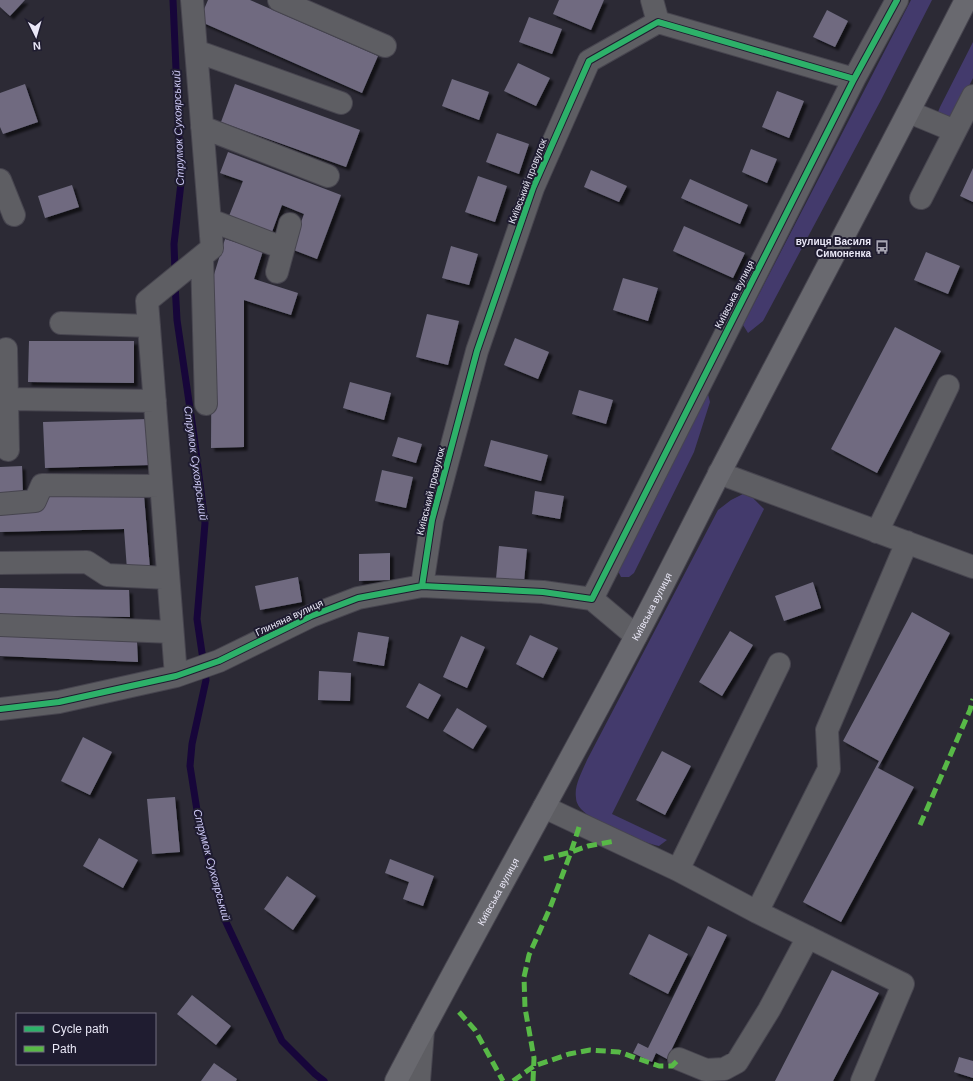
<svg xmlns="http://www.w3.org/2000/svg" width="973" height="1081" font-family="Arial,sans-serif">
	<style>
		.green { fill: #433a6c }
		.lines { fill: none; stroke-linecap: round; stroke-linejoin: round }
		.stream { stroke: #17063a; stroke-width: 7 }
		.building { fill: #6f6b80; filter: url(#shadow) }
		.minor-casing { stroke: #47454f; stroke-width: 24 }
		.major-casing { stroke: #47454f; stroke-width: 24 }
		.minor { stroke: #5e5e63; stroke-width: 22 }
		.major { stroke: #69696f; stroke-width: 22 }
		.quiet { stroke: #58b947; stroke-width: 5; stroke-dasharray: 10 5; stroke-linecap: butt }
		.cycleway-casing { stroke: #1f1c30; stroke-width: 8 }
		.cycleway { stroke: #2db169; stroke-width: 6 }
		.labels { text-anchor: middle; stroke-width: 4; stroke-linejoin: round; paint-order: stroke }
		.street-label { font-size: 10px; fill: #e9e7f6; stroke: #1f1c30 }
		.poi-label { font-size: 10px; font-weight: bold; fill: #e9e7f6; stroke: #1f1c30; text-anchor: end }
		.water-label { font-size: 11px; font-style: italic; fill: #ccc8f4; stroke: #1f1c30 }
	</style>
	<defs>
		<filter id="shadow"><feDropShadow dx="3.5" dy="3.5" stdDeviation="1" flood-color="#0009"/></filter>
	</defs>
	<rect width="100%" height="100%" fill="#2c2a35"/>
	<path class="green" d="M911,0H932L881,100L763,321L748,333L743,325Z
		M973,42V78L962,100L950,118L939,116L938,112L940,107Z
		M708,394L710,402L694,452L634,573L629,577H621L617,569Z
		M743,494L753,498L764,509L612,814L667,840L659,846C643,843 591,821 581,809C579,807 576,802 576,798C574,785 582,772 587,760L718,510L731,500Z"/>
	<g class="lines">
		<path class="stream" d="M173,0L181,183L174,244L175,272
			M175,283L177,320L194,436L205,523L197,619L206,680L192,744L190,766L199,823L225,920L282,1041L315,1074L324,1081"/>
	</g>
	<path class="building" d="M0,0H25L10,16L0,7Z
		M208,0H250L378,56L362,93L199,21Z
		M559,0H604L591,30L553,14Z
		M827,10L848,21L835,47L813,37Z
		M529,17L562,29L552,54L519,42Z
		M518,63L550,78L536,106L504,91Z
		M452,79L489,92L479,120L442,106Z
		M25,84L38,122L3,134L0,127V93Z
		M235,84L360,130L346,167L221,122Z
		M777,91L804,101L789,138L762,127Z
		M497,133L529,144L519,174L486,162Z
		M751,149L777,159L767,183L742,172Z
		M228,152L341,195L317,259L291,249L304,214L282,205L272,232L229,216L243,181L220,173Z
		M973,168V202L960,196Z
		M591,170L627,186L619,202L584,187Z
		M478,176L507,186L495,222L465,212Z
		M690,179L748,205L740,224L681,198Z
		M72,185L79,207L45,218L38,196Z
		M684,226L745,253L733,278L673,251Z
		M225,239L263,251L254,279L298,293L291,315L244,300V447L211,448L212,281Z
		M451,246L478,254L469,285L442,278Z
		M926,252L960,266L948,294L914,280Z
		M623,278L658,288L648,321L613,310Z
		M427,314L459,321L448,365L416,357Z
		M895,327L941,351L877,473L831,449Z
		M515,338L549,352L538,379L504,365Z
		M29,341H134V383L28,382Z
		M350,382L391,393L384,420L343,408Z
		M579,390L613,400L606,424L572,414Z
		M149,419L150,465L45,468L43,422Z
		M398,437L422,444L416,463L392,456Z
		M491,440L548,455L541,481L484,466Z
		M22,466L23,495L0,497V467Z
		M382,470L413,477L406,508L375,501Z
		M55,491L144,495L150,569L127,570L124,529L0,532V514L36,512Z
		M535,491L564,496L560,519L532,514Z
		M499,546L527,549L524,582L496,579Z
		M390,553V580L359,581V554Z
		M298,577L302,602L260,610L255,586Z
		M813,582L821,608L784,621L775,596Z
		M0,588L129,590L130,617L0,615Z
		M912,612L950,633L878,768L914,787L841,922L803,902L879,761L843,741Z
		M730,631L753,645L722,696L699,682Z
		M358,632L389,637L384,666L353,661Z
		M530,635L558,648L543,678L516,664Z
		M0,636L137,642L138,662L0,656Z
		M461,636L485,647L467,688L443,677Z
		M319,671L351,673L350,701L318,700Z
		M419,683L441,695L428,719L406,707Z
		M457,708L487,726L473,749L443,731Z
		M83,737L112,752L90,795L61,781Z
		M662,751L691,766L665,815L636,800Z
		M175,797L180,852L152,854L147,799Z
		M99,838L138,860L123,888L83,866Z
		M390,859L434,876L423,906L403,899L409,882L385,873Z
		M287,876L316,896L293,930L264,909Z
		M708,926L727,935L667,1059L656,1053L652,1062L633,1053L638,1043L648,1048Z
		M649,934L688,954L668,994L629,974Z
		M832,970L879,993L833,1081H775Z
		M192,995L231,1026L216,1045L177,1014Z
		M959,1057L973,1061V1078L954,1072Z
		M214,1063L237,1079L236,1081H201Z"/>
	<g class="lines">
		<defs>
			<path id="minor" d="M279,0L385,46
				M652,0L658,22
				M196,51L341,103
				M909,112L955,131
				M202,127L328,176
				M0,180L14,215
				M921,198L973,96
				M210,220L283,248
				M202,257L206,404
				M277,272L290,224
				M61,323L149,326
				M6,349L8,450
				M7,399L155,401
				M719,473L973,567
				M0,504L35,501L42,485L161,486
				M877,532L948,386
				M0,563L87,562L107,575L168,578
				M422,586L432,520L477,351L533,188L589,61L658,22L854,79
				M592,599L854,79L897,0
				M592,599L636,636
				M0,625L172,632
				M176,676L147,301L212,248L192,0
				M0,709L59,702L176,676L219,661L311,616L358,598L422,586L543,592L592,599
				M544,807L678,870L757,912
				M678,870L779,664
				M679,1059L706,1070L724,1069L737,1062L769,1010L808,937
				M419,1081L423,1030
				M862,1081L903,984L757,912L829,769L827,730L907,542"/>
			<g id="major">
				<path id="s1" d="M396,1081C474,932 557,786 635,638C664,584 691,528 719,474C801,316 885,159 966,0"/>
			</g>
		</defs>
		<use href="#minor" class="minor-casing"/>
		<use href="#major" class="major-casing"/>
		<use href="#minor" class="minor"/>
		<use href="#major" class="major"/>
		<path class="quiet" d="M920,825L970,710L973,699
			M544,859L571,852L588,846L615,841
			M459,1012L475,1030L503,1081
			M513,1081L534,1066L569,1054L590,1050L619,1052L659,1066H672L679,1059
			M533,1081L534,1058L525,1008L524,977L529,955L550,908L571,852L580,824"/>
		<defs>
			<path id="cycleway" d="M422,586L432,520L477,351L533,188L589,61L658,22L854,79
				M0,709L59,702L176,676L219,661L311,616L358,598L422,586L543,592L592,599L854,79L897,0"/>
		</defs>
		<use href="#cycleway" class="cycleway-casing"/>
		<use href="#cycleway" class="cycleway"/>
	</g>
	<defs>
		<symbol id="bus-bare" viewBox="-9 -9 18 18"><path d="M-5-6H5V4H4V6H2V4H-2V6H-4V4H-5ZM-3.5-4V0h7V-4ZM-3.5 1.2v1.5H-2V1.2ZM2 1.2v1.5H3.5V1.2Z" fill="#a7a5b2" stroke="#1f1c30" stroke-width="2.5" paint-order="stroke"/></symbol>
	</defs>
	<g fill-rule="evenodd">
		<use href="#bus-bare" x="872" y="237" width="20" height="20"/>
	</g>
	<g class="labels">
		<g class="street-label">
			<text transform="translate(527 181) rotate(-69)" y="4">Київський провулок</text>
			<text transform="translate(734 294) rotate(-63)" y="4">Київська вулиця</text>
			<text transform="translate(430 491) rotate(-76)" y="4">Київський провулок</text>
			<text dy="4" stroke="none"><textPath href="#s1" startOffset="539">Київська вулиця</textPath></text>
			<text transform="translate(289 617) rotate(-25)" y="4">Глиняна вулиця</text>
			<text dy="4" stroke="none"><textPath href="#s1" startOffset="215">Київська вулиця</textPath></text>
		</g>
		<g class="poi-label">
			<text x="871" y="245">вулиця Василя<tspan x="871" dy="12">Симоненка</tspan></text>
		</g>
		<g class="water-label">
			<text transform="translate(178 128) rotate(-92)" y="4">Струмок Сухоярський</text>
			<text transform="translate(196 463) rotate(82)" y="4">Струмок Сухоярський</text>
			<text transform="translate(212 865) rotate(75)" y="4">Струмок Сухоярський</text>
		</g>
	</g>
	<rect x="16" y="1013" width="140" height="52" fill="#1f1c30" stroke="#706d7f"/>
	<rect x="24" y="1026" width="20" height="6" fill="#2db169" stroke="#706d7f"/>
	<text x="52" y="1033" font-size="12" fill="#e9e7f6">Cycle path</text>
	<rect x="24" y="1046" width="20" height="6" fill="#58b947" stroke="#706d7f"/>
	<text x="52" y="1053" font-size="12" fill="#e9e7f6">Path</text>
	<g transform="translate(36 36) rotate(175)" stroke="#1f1c30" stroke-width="3" paint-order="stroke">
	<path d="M0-3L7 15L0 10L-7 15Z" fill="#e9e7f6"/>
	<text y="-6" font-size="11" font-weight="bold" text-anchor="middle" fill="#e9e7f6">N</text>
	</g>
</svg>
